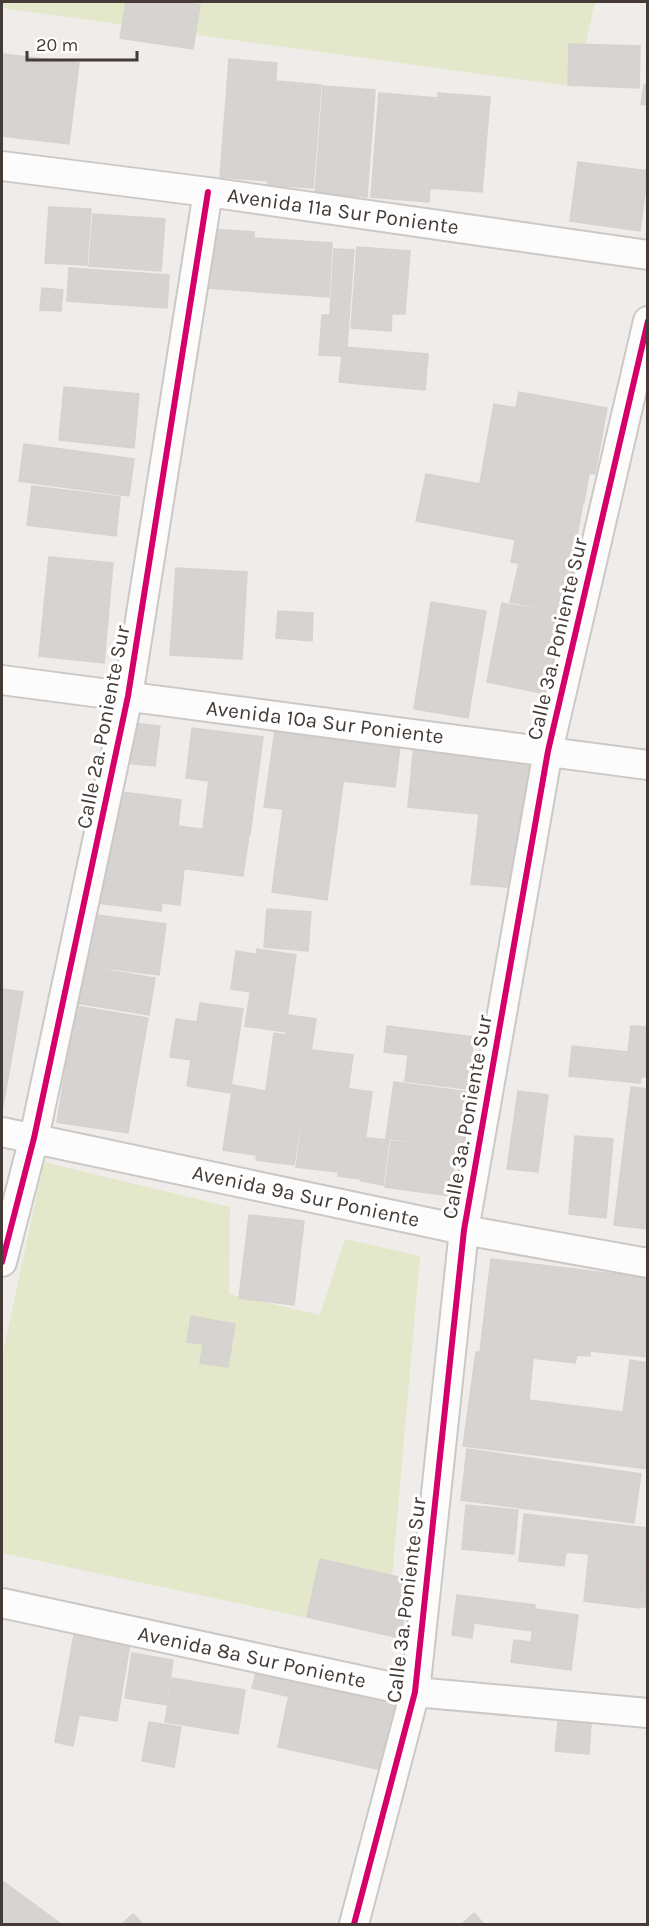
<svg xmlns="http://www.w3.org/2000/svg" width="649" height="1926" font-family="Karla,sans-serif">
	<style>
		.green { fill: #e3e8ca }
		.building { fill: #d7d3d0; stroke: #d7d2cf; stroke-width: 1.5 }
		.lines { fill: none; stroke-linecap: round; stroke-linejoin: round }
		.minor-casing { stroke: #ccc8c5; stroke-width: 32 }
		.minor { stroke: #fdfcfc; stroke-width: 28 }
		.cycleway-casing { stroke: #fff; stroke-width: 10 }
		.cycleway { stroke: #d6006c; stroke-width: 6 }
		.labels { text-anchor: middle; stroke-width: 6; stroke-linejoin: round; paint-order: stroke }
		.street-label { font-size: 21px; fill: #443b36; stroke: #fff }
	</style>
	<rect width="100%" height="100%" fill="#efece9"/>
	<path class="green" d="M2,2H595L576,87L2,8Z
		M44,1162L230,1207L229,1294L320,1315L345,1239L420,1256L387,1635L2,1553V1357Z"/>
	<path class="building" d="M126,2H180L200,5L193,49L120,38Z
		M569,44L640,46L639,88L568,85Z
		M2,54L79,63L69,144L2,136Z
		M229,59L277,63L268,181L220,177Z
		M276,81L321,85L313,188L268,185Z
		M644,85H648V105L641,104Z
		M323,86L375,90L367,197L315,193Z
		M379,93L437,98L429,202L371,197Z
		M438,93L490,97L482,192L431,188Z
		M578,162L648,171L640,231L570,221Z
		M49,207L91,209L87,265L45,263Z
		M93,214L165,219L161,271L89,266Z
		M212,229L254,232V238L332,243L329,297L208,288Z
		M357,247L410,251L405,314H392L391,331L351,328Z
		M334,249L354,250L347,346H341V356L319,355L322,315H330Z
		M69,268L169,275L167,308L67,301Z
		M42,288L63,290L61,311L40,310Z
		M343,347L428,354L425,390L339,382Z
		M64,387L139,394L134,448L59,440Z
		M519,392L607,408L595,474L589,473L584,502L480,483L494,404L516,408Z
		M24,444L134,459L129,496L19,481Z
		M426,474L583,503L574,551L416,521Z
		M32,486L120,497L116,536L27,525Z
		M515,541L581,553L577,575L511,562Z
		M49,557L113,563L104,663L39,656Z
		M519,564L573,575L566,614L510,602Z
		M176,568L247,572L242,659L170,655Z
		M431,602L486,611L468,718L414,709Z
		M502,603L572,616L557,696L487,682Z
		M278,611L313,613L312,641L276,638Z
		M132,723L160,726L155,766L127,763Z
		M192,728L215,731L209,781L186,778Z
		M275,730L349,740L327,900L272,892L283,809L264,807Z
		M215,731L263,737L250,834L203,828Z
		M350,739L400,746L395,787L344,781Z
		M414,744L532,756L518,888L471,884L479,814L408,807Z
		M122,792L181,800L178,826L118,818Z
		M113,818L249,835L243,876L107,859Z
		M104,859L184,869L180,905L162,903L161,911L98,903Z
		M267,909L311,912L308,951L264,947Z
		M89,914L166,924L159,975L82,965Z
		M257,949L296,955L285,1032L245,1026Z
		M236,951L255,954L249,992L231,989Z
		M82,966L155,978L149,1015L75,1003Z
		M2,989L23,992L3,1106H2Z
		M200,1003L243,1009L230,1093L187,1086L191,1060L170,1057L176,1019L197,1022Z
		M76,1006L148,1018L128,1133L57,1122Z
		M288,1015L316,1019L294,1165L256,1160L274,1033L286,1035Z
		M387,1026L474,1037L467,1089L405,1081L408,1055L384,1052Z
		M631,1026L648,1027V1077H641L640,1083L569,1076L572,1046L628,1052Z
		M312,1050L353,1055L337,1172L296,1167Z
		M394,1082L475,1093L467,1150L386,1138Z
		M233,1085L265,1091L255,1155L223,1150Z
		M631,1087L648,1089V1229L614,1225Z
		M350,1089L372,1092L360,1179L338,1176Z
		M518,1091L548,1095L538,1172L507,1169Z
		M575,1136L613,1139L606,1218L569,1214Z
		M367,1138L389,1140L383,1185L361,1181Z
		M391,1141L456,1149L450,1196L385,1187Z
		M249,1215L304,1221L294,1305L239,1298Z
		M491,1259L648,1278V1357L590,1351V1356L577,1355L575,1363L480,1352Z
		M191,1316L235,1324L228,1367L200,1363L203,1344L187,1342Z
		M476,1352L533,1359L529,1400L623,1412L630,1360L648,1363V1469L463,1446Z
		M467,1449L641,1474L634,1523L461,1500Z
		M466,1505L518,1510L514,1554L462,1549Z
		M524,1514L648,1528L639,1608L584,1601L589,1554L566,1552L564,1566L519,1561Z
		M647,1549H648V1607H640Z
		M320,1559L412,1580L400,1638L307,1617Z
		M457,1595L535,1605L532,1631L474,1623L472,1638L452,1635Z
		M535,1609L578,1615L571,1670L511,1662L514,1640L531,1642Z
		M74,1634L130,1643L117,1721L79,1715L73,1746L55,1742Z
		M132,1653L173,1660L166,1705L125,1698Z
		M258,1665L293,1673L287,1696L252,1688Z
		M294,1672L398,1694L382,1770L278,1747Z
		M172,1678L245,1690L238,1734L165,1722Z
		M149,1722L181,1727L174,1767L142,1761Z
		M558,1722L591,1724L589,1754L555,1751Z
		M4,1882L61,1924H2V1885Z
		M474,1913L484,1924H462Z
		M133,1914L143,1924H122Z"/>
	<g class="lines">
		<defs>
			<path id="minor" d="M2,166L208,192L648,255
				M2,680L648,765
				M2,1132L464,1230L648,1263
				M2,1262L34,1138L128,696L208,192
				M2,1603L415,1692L648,1713
				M354,1924L415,1692L464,1230L548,751L648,321"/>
		</defs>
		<use href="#minor" class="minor-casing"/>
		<use href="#minor" class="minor"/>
		<defs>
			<path id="cycleway" d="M2,1262L34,1138L128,696L208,192
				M354,1924L415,1692L464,1230L548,751L648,321"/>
		</defs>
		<use href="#cycleway" class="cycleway-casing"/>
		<use href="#cycleway" class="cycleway"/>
	</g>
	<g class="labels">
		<g class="street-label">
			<text transform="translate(343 211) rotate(8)" y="7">Avenida 11a Sur Poniente</text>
			<text transform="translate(557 639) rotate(-77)" y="7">Calle 3a. Poniente Sur</text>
			<text transform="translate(325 722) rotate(7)" y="7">Avenida 10a Sur Poniente</text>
			<text transform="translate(103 727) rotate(-79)" y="7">Calle 2a. Poniente Sur</text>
			<text transform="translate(467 1117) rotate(-80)" y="7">Calle 3a. Poniente Sur</text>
			<text transform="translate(306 1196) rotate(12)" y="7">Avenida 9a Sur Poniente</text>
			<text transform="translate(406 1600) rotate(-83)" y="7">Calle 3a. Poniente Sur</text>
			<text transform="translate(252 1657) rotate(12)" y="7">Avenida 8a Sur Poniente</text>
		</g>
	</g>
	<rect width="649" height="1926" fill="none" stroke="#443b36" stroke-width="6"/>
	<path d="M27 51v9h110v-9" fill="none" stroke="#443b36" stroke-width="3"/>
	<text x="36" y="51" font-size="18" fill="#443b36" stroke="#ffffff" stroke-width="4.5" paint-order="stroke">20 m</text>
</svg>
